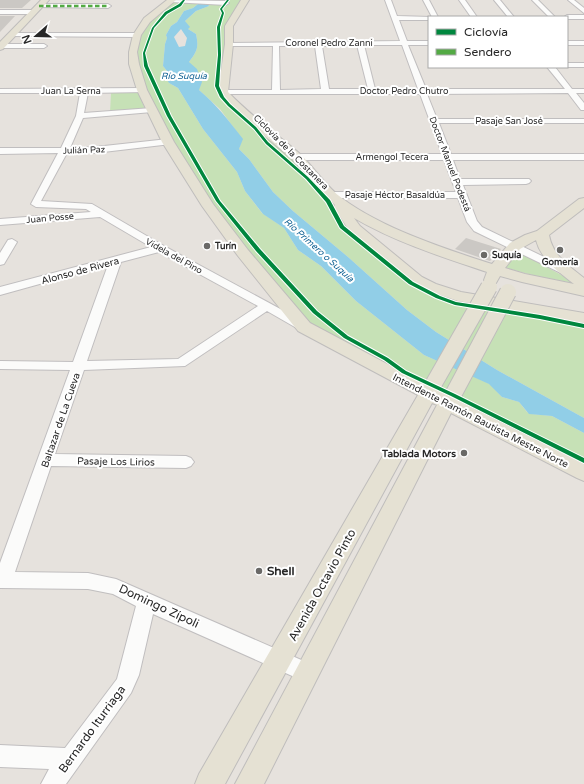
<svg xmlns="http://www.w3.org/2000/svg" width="584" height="784" font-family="'Varela Round',sans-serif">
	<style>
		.green { fill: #c6e1b6 }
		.water { fill: #91cee7; fill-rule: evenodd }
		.building { fill: #cbc8c4 }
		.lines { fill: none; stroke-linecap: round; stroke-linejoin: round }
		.minor-casing { stroke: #c0bebf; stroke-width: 2 }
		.major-casing { stroke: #bfbdbc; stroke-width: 2 }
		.minor { fill: #fbfbfa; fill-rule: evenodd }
		.major { fill: #e5e1d3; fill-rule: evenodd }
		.major-bridge-casing { stroke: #bfbdbc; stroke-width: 18; stroke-linecap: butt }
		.major-bridge { stroke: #e5e1d3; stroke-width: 16 }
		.quiet { stroke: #53aa44; stroke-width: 2.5; stroke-dasharray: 4.5 2.5; stroke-linecap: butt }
		.cycleway-casing { stroke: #fff; stroke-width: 2 }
		.cycleway { fill: #00873e; fill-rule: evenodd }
		.poi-dot { fill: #6a6967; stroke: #fff; stroke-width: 1.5 }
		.labels { text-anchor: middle; stroke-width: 4; stroke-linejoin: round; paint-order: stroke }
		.far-street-label { font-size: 9px; fill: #282828; stroke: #fff }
		.far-water-label { font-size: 9px; font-style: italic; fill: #106193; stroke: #fff }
		.far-poi-label { font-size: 9px; font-weight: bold; fill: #282828; stroke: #fff; text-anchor: start }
		.street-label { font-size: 10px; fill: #282828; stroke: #fff }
		.poi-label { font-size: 10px; font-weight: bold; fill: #282828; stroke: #fff; text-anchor: end }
		.near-poi-label { font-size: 12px; font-weight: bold; fill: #282828; stroke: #fff; text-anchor: start }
		.near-street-label { font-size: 12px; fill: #282828; stroke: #fff }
	</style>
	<rect width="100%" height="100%" fill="#e6e2dd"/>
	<path class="green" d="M172,0H197L198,4L193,8L184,11L177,22L171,26L166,35L167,38L165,44L163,66L167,71L169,83L178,88L203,129L237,172L245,191L262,213L284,228L298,250L321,266L356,301L424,355L490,384L502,397L519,402L527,412L532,414L552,416L584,433V473L304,327L208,206L136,76L137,35L142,27Z
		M210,0H245L231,21L223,92L290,151L350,223L431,287L584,318V418L497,370L436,332L407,310L348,257L293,211L273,192L249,159L239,149L242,139L220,109L199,90L189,62C197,51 199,48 196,34L188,29L185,21L196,11L209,6L208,4Z
		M138,92L145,109L110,113L111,93Z
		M517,251L565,277L573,283L532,275L504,267Z"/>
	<path class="water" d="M197,0H210L208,4L209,6L196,11L185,21L190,27L188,29L196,34C199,48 197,51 189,62L197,69L202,82L199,90C216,104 229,121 243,139L239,149L249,159L273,192L293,211L348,257L407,310L436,332L497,370L584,418V433L552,416L529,414L519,402L502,397L489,384L424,355L356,301L321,266L298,250L284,228L263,214L245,191L237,172L203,129L178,88L169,83L166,78L167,71L163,66L165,44L167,38L166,35L171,26L177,22L184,11L193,8L198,4ZM181,29L187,38L185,46L179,47L174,37Z"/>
	<path class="building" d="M0,0H31L22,8H0Z
		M0,16H15L0,32Z
		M466,238L501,249L490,261L455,249Z"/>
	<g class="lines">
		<defs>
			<path id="minor" d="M168,0L226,1L229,3L226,5L171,2Z
				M385,0H391L397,16L431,17H429V20H399L407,41H429V45H408L426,89H565L547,67H555L572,89H584V93H576L584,103V110H581L568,93L427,94L437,119H584V123H439L451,154H584V160H453L460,179H529L531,181L529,183L526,184L463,185L477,221L482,227L571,270L573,272L571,274H563L474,231L467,222L458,198H329L324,195L329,192H456L444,160H296L292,157L296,154H442L420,94H223L219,92L223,90H272L273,46H229L227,45V43L400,41ZM357,45L368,89H329L322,46ZM364,45H402L418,89H375ZM279,46H315L321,89L280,90Z
				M423,0H429L438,17H432Z
				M459,0H465L477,17H471Z
				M494,0H500L514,17H508Z
				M532,0H538L555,17H549Z
				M568,0H574L584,8V13Z
				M39,4H108L111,6L108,8L37,7V5Z
				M0,10H34L37,12L34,14H0Z
				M567,15H584V19H567V17H564Z
				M11,33H137L140,35L137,37L9,36L8,35Z
				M567,41H584V45H567Z
				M0,44H44L47,46L44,48H0Z
				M567,63H584V67H567Z
				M142,88L146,90L145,92L88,93L84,113L152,108L156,110L152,112L83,118L70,148L95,147L168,139L172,142L171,144L95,153H67L41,201L92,204L164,246L308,324L310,327L308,330H300L267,311L185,366L84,370L55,454L186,456L191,458L194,462L191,466L186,468L51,466L15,572L88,573L116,579L315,666L318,673L315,680L308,683L153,614L139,675L131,693L66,784H41L49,769L0,767V745L65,748L117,679L136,606L113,594L88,589L0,588V563L70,370L0,369V361L73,362L108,265L0,295V287L151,247L100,217L0,225V219L91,212L86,209L36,207L31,204L58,153L0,154V148H61L76,116L80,93H0V89ZM159,252L258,306L178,359L87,361L121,262Z
				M12,239L17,242L4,264L0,265V253L8,240Z"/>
			<path id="major" d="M41,0H49L3,49L0,50V42Z
				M167,0H176L150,22L141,35L137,52L139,64L147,90L174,142L213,204L248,250L310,323L425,384L427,381L433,379L439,381L442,385L439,391L445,394L447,391L453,389L459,391L462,395L459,401L584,464V481L577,478L451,413L264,784H235L437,405L432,403L225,784H195L199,774L418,395L298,331L238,256L202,206L162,142L137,90L129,64V52L133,35L144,18Z
				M241,0H249L233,26V44L228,92C249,114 275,133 299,153C314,167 326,187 343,199C382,228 445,249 492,264L510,243L525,235L537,231L579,199L584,198V208L549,235C553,256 568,265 584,278V296L522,282L500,276L496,283L491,284L486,283L484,280L487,272C442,257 395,242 354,218L360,226L422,277L436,284L461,292L584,313V323L458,301L426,290L412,283L350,232L334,207L335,205L292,159L232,108L218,92L225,44V26ZM536,240C541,260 559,272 574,284L525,274L505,268L520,249Z"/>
		</defs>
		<use href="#minor" class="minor-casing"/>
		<use href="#major" class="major-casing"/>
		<use href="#minor" class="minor"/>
		<use href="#major" class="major"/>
		<defs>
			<path id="major-bridge" d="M433,385L489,287
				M453,395L508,292"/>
		</defs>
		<use href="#major-bridge" class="major-bridge-casing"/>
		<use href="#major-bridge" class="major-bridge"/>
		<path class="quiet" d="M39,6H108"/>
		<defs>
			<path id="cycleway" d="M183,0H185L181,6L167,14L154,28L145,53L148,66L171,116L220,201L260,249L317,311L348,336L388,358L406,371L455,394L584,458V463L451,396L402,373L384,360L344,338L313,313L256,251L216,201L167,116L144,66L143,53L152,28L165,12L179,4Z
				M227,0H229L222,9L224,13L220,27L221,55L219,86L224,97L230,104L256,127L268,142L308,177L330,200L344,226L413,282L440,296L456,302L540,315L584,324V328L540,319L455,305L436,298L409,284L340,228L326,202L306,179L266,144L254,129L228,106L220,97L215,86L218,55L217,27L222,13L220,9Z"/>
		</defs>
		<use href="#cycleway" class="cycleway-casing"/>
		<use href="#cycleway" class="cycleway"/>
	</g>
	<g class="poi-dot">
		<circle cx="207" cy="246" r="4"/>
		<circle cx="560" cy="250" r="4"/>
		<circle cx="484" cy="255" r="4"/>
		<circle cx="464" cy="453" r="4"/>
		<circle cx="259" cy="571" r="4"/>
	</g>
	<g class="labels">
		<g class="far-street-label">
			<text x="329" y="46">Coronel Pedro Zanni</text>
			<text x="71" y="94">Juan La Serna</text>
			<text x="404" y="94">Doctor Pedro Chutro</text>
			<text x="509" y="124">Pasaje San José</text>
			<text transform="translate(84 150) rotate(-2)" y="3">Julián Paz</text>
			<text transform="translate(291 152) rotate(45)" y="3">Ciclovía de la Costanera</text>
			<text x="392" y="160">Armengol Tecera</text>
			<text transform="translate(450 164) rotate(69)" y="3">Doctor Manuel Podestá</text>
			<text x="395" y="198">Pasaje Héctor Basaldúa</text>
			<text transform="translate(50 218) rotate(-5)" y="3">Juan Posse</text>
			<text transform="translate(174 256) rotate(29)" y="3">Videla del Pino</text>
		</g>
		<g class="far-water-label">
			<text x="184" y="79">Río Suquía</text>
			<text transform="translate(319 250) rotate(42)" y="3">Río Primero o Suquía</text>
		</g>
		<g class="far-poi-label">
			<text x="215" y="249">Turín</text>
			<text x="492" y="258">Suquía</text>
			<text x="560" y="265" text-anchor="middle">Gomería</text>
		</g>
		<g class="street-label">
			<text transform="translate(80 270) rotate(-15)" y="4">Alonso de Rivera</text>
			<text transform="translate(60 420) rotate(-71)" y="4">Baltazar de La Cueva</text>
			<text transform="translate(481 420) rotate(27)" y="4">Intendente Ramón Bautista Mestre Norte</text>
			<text transform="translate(116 461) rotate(1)" y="4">Pasaje Los Lirios</text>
		</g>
		<g class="poi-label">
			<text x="456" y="457">Tablada Motors</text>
		</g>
		<g class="near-poi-label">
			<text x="267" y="575">Shell</text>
		</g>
		<g class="near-street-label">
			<text transform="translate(322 585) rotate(-61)" y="4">Avenida Octavio Pinto</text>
			<text transform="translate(159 606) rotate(25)" y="4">Domingo Zípoli</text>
			<text transform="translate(92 729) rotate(-54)" y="4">Bernardo Iturriaga</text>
		</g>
	</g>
	<rect x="428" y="16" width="140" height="52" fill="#ffffff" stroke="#a9a9a9"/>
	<rect x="436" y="29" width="20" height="6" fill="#00873e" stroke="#a9a9a9"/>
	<text x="464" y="36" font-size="12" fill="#282828">Ciclovía</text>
	<rect x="436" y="49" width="20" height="6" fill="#53aa44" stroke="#a9a9a9"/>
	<text x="464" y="56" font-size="12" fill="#282828">Sendero</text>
	<g transform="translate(36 36) rotate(250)" stroke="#ffffff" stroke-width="3" paint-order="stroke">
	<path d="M0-3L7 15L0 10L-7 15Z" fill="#282828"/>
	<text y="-6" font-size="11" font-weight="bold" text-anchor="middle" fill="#282828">N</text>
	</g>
</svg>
